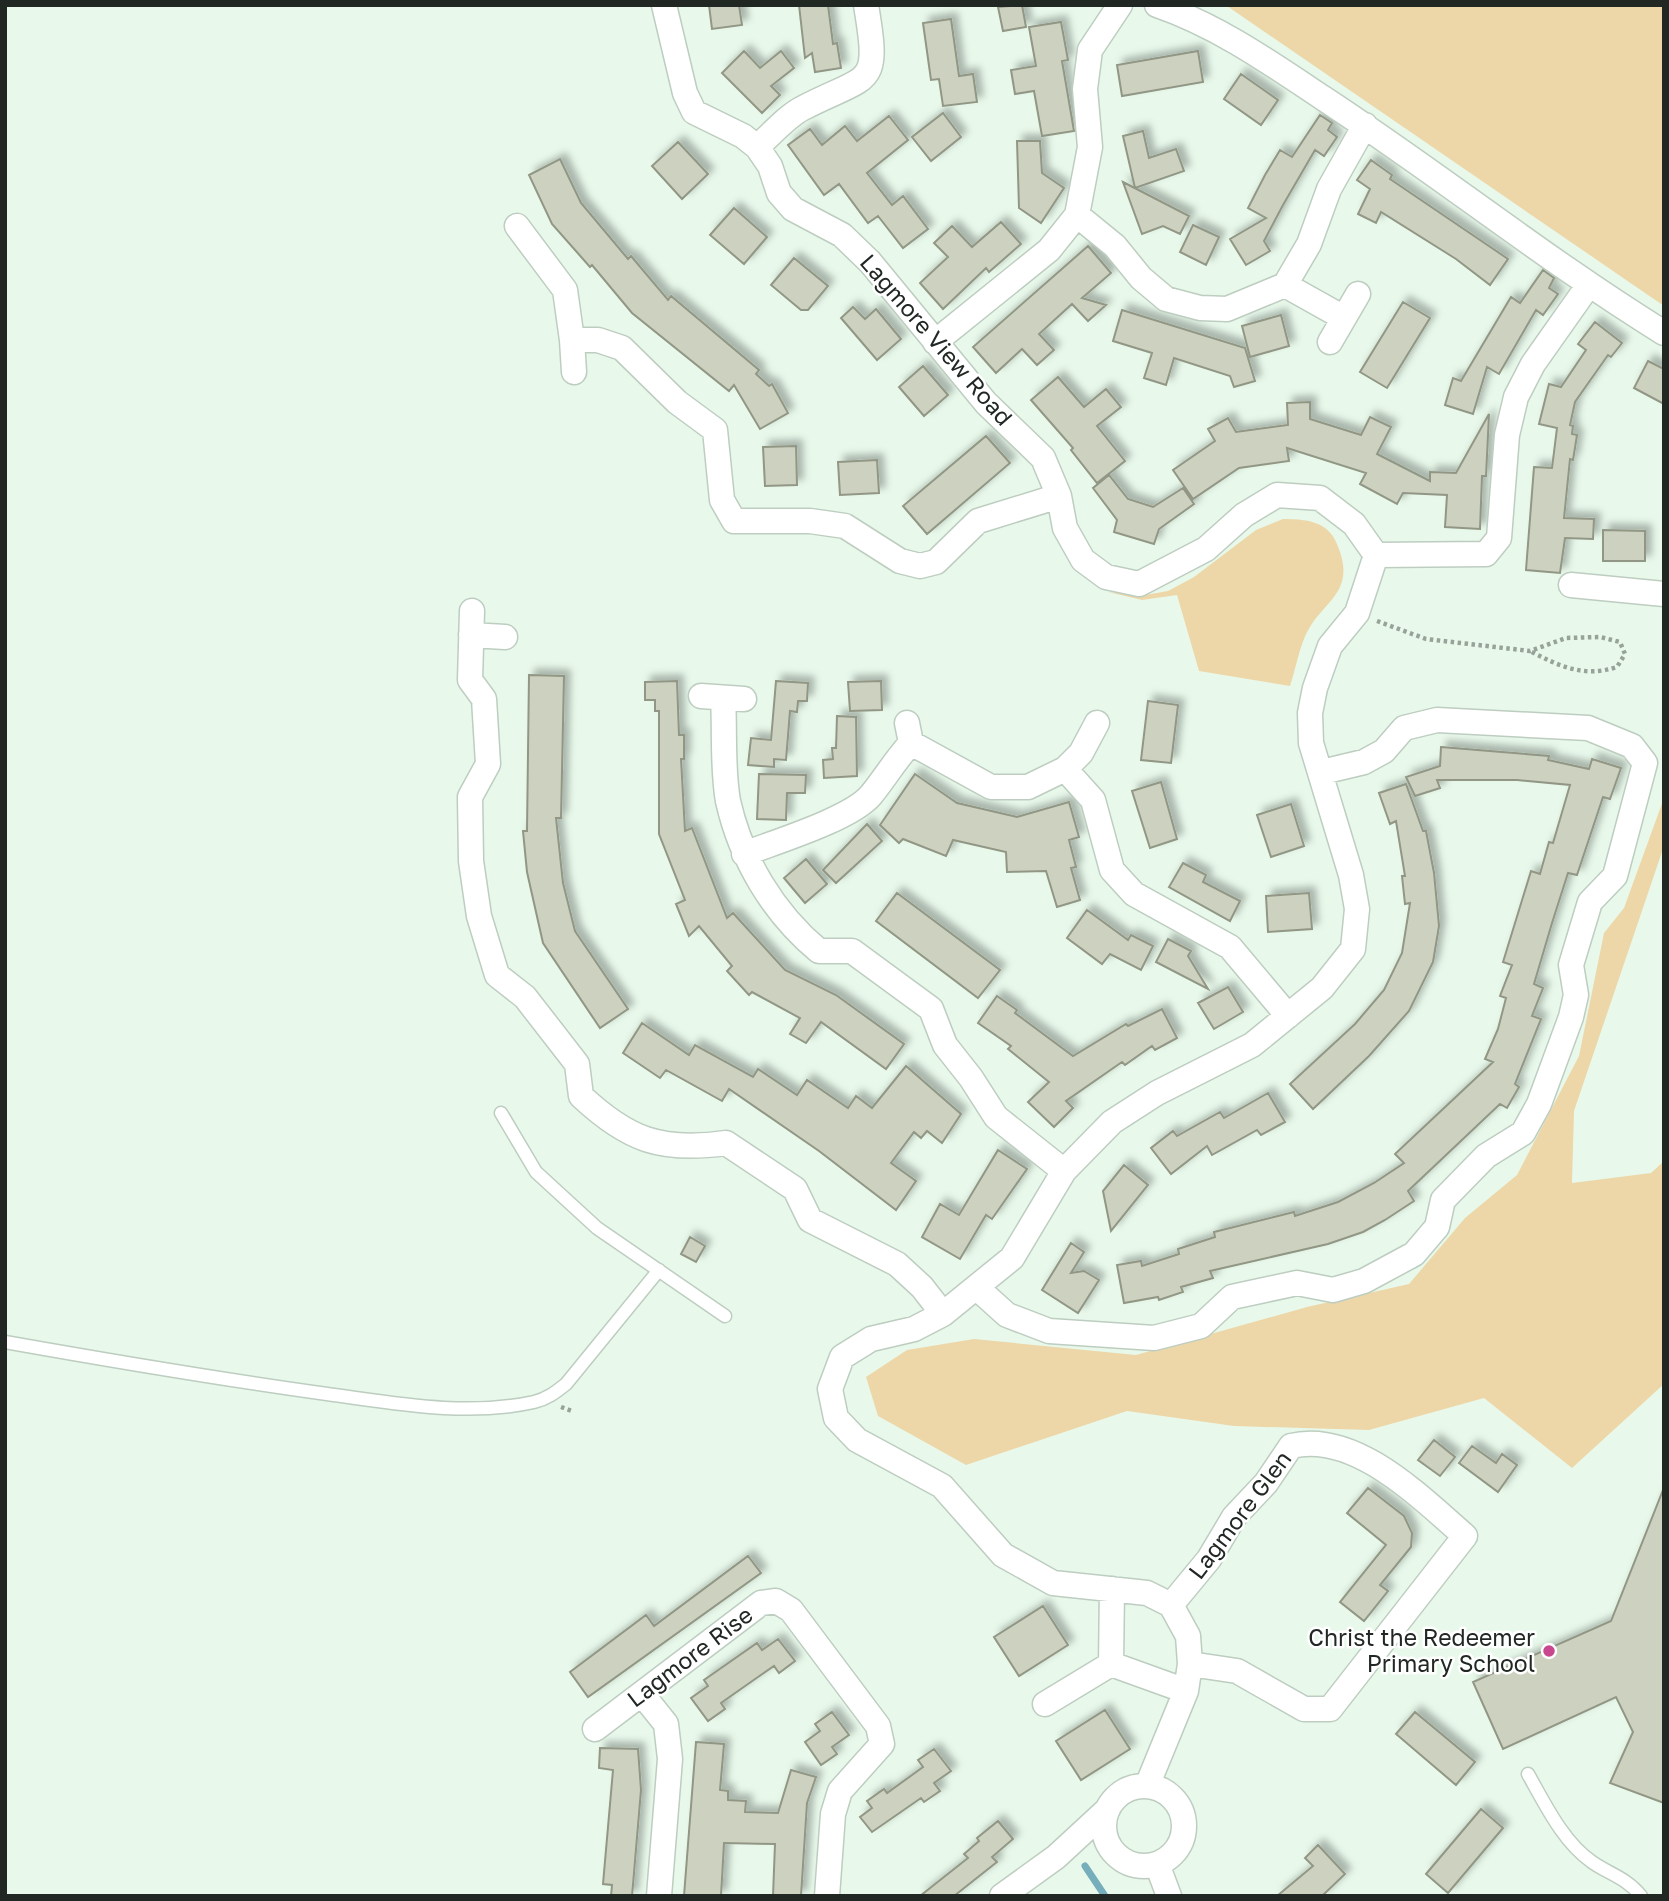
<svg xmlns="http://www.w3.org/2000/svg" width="1669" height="1901" font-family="'Golos Text',sans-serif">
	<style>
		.green { fill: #edd7a8 }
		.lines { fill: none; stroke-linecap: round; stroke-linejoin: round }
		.stream { stroke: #76aebb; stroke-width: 7 }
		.building { fill: #cdd2c0; stroke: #929785; stroke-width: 2; filter: url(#shadow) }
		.lane-casing { stroke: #bdcdc0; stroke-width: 15 }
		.street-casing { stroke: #bdcdc0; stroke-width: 27 }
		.path { stroke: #97a399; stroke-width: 4.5; stroke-dasharray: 3.5 3.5; stroke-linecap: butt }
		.lane { stroke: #fff; stroke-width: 12 }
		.street { stroke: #fff; stroke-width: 24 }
		.poi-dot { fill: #c8478f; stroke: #fff; stroke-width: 2.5 }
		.labels { text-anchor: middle; stroke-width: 5; stroke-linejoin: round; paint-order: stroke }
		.street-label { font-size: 23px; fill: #212722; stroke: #fff }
		.poi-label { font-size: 23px; fill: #212722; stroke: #fff; text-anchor: end }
	</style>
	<defs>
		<filter id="shadow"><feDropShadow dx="6" dy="-6" stdDeviation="3.5" flood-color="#0004"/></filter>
	</defs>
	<rect width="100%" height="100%" fill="#e8f9eb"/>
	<path class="green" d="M1226,5H1664V306L1227,6Z
		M1283,519C1306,519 1328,521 1337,544C1359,596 1319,600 1304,639C1298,654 1295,671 1290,686L1199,671L1177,595L1142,600L1108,592L1145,595L1168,591L1194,577L1256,530Z
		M1664,798V846L1574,1111L1572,1183L1651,1173L1664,1161V1384L1572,1468L1484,1398L1369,1430L1234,1426L1127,1411L966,1465L878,1416L866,1377L907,1350L974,1339L1136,1355L1307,1307L1409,1284L1465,1218L1517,1175L1579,1056L1604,933L1624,908Z"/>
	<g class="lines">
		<path class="stream" d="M1085,1866L1105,1896"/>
	</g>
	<path class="building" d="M709,5H739L742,25L712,29Z
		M799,5H828L833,44L837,43L841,68L815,72L812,53L805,58Z
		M1022,5L1026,27L1003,31L998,7Z
		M951,19L959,76L973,74L977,102L943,106L939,79L931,80L923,23Z
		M1061,22L1068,60L1062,61L1074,131L1042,136L1034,91L1015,94L1011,70L1036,66L1029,27Z
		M744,51L760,68L781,51L794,68L771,86L780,95L762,113L722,73Z
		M1198,51L1203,82L1122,96L1117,65Z
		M1241,74L1278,100L1261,125L1224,99Z
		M943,113L961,137L931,161L912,137Z
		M1320,115L1332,123L1328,130L1337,137L1324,156L1315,150L1283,205L1264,241L1270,251L1246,265L1230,239L1266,218L1248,208L1265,175L1280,150L1292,157Z
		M889,116L908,140L867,173L892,205L903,196L928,229L903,248L878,216L868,223L839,184L824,195L788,145L810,129L822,145L845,126L857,141Z
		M1143,131L1149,158L1176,149L1184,171L1135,188L1123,136Z
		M1017,141H1040L1042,173L1064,188L1041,223L1019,208Z
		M678,142L708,174L682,199L652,166Z
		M560,159L581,203L628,259L631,256L668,300L671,296L759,370L756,374L769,386L772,384L788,413L760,429L734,385L729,391L632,313L592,265L590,267L552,224L529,175Z
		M1371,160L1392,175L1390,179L1508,259L1490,285L1456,259L1381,212L1376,223L1358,214L1370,189L1357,180Z
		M1123,182L1189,216L1180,234L1163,226L1142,234Z
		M734,208L767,237L744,264L710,235Z
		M1001,222L1021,244L989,272L986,268L943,309L920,283L948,257L934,243L952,226L972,247Z
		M1193,225L1219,237L1206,265L1180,252Z
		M1088,246L1111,273L1082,298L1106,305L1088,321L1072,304L1039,334L1054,350L1037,365L1022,349L996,373L973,347Z
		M794,258L828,286L808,310H801L771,285Z
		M1543,270L1554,278L1549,288L1558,294L1543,315L1536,310L1499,374L1487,367L1473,414L1445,405L1453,378L1461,381L1511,297L1520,303Z
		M1403,302L1430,318L1387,388L1360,372Z
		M853,307L865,319L876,309L901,339L877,360L841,318Z
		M1122,310L1245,348L1255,381L1234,387L1230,376L1174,358L1166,385L1144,378L1152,353L1113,341Z
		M1281,315L1289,346L1250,357L1242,326Z
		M1595,322L1622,343L1611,357L1608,355L1575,402L1570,425L1573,426L1572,434L1577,435L1573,460L1570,459L1564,518L1594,519L1593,539L1565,538L1560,573L1526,570L1534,467L1552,468L1557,428L1539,424L1549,384L1561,387L1586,350L1578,344Z
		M1648,361L1664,369V404L1634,388Z
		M923,366L948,395L924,416L899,387Z
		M1058,377L1084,407L1106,389L1121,407L1097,426L1125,461L1097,483L1071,450L1073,448L1031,400Z
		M1310,402V419L1361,435L1370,417L1391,427L1377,454L1430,481V472L1456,473L1489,414L1486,476H1482L1480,529L1445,527L1447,495L1403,493L1397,504L1360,484L1366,473L1287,448L1289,461L1239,468L1193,499L1173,470L1215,441L1208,429L1228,418L1236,432L1288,425L1287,403Z
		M986,436L1010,463L927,534L903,506Z
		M796,446L797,485L765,486L763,447Z
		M877,460L879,493L840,495L838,462Z
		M1109,475L1128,499L1153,507L1183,488L1194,504L1159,529L1154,544L1114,532L1117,520L1093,488Z
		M1603,530L1645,531V561H1603Z
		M529,675L564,676L561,818H556L563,883L575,931L628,1009L600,1028L543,943L527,872L523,831H527Z
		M677,681L679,735H684V759H681L685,831L692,828L727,918L733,913L785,970L836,995L904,1044L886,1069L821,1022L806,1043L790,1034L800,1018L752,992L749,995L727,971L732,966L699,926L689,936L676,904L685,900L659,834V711H655V700H645V682Z
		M776,681L808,683L807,701H798L797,712L790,711L786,760L774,759V767L748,765L751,738L771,740Z
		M881,681L882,710L850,711L848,682Z
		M1148,701L1178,705L1171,763L1141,760Z
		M837,716L856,717L857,776L824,778L823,760L833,759L832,748H836Z
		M1441,747L1549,756L1548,760L1589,769L1592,759L1621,768L1610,799L1603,797L1577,875L1568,873L1552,923L1534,984L1543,988L1532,1016L1541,1019L1515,1084L1519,1087L1507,1108L1500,1104L1408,1191L1414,1201L1385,1220L1363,1232L1328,1244L1210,1271L1213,1278L1181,1287L1183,1292L1159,1300L1158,1297L1124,1303L1117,1265L1141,1261L1142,1266L1179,1254L1178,1249L1215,1237L1214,1232L1294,1212L1295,1216L1338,1202L1374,1183L1404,1163L1395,1154L1493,1062L1485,1059L1498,1029L1506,998L1500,996L1512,965L1503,962L1531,871L1540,874L1549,842L1553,843L1570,785L1517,780H1437L1440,788L1415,796L1406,777L1440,766Z
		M759,774L806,775L805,793H787L786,820L757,819Z
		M915,774L957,803L1017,817L1069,802L1079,837L1069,840L1076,867L1071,868L1080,900L1057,907L1046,871L1007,872L1006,852L953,840L946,856L903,839L899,843L880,825Z
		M1161,782L1177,839L1150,848L1132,791Z
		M1406,784L1423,831H1426L1434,873L1439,926L1433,962L1409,1011L1369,1056L1313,1109L1290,1084L1355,1024L1384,990L1402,953L1410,903L1405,904L1402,876H1405L1396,821L1390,824L1379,793Z
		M1291,804L1304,846L1271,857L1257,815Z
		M867,824L882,841L836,883L823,870Z
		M806,859L827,884L805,903L784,878Z
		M1183,863L1206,875L1203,882L1240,901L1230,921L1169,887Z
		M897,893L1000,970L978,998L876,921Z
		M1309,893L1312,929L1268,932L1266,896Z
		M1087,910L1128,940L1131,935L1153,946L1141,970L1110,954L1102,964L1067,938Z
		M1168,939L1191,951L1188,956L1208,989L1156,962Z
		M1228,987L1243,1012L1214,1029L1198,1003Z
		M997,996L1017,1010L1015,1013L1073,1056L1126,1024L1128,1026L1162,1009L1177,1038L1155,1050L1152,1046L1125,1065L1122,1062L1066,1101L1073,1108L1054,1127L1028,1102L1049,1082L1008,1049L1011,1046L978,1023Z
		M642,1023L689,1055L695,1045L753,1077L758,1069L797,1095L807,1080L848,1108L856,1096L872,1108L906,1066L961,1114L942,1143L927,1131L921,1138L914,1132L891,1163L916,1181L896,1210L819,1151L729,1089L722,1101L666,1070L660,1078L623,1053Z
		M1268,1093L1285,1122L1261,1135L1257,1130L1212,1155L1207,1146L1171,1174L1151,1148L1173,1131L1177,1136L1220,1112L1224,1118Z
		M998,1150L1027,1169L992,1219L986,1215L960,1259L922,1237L940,1204L959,1215Z
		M1124,1165L1148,1185L1111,1231L1103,1191Z
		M690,1237L705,1246L696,1262L681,1254Z
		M1071,1243L1084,1252L1071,1273L1084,1271L1099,1280L1078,1313L1042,1290Z
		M1434,1440L1455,1457L1440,1476L1418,1460Z
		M1472,1446L1496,1463L1502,1454L1517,1465L1498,1492L1459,1463Z
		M1368,1488L1404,1516L1412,1533L1411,1547L1380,1585L1388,1591L1364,1621L1340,1602L1386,1545L1347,1513Z
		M1663,1490L1664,1491V1803L1610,1783L1633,1732L1616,1697L1503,1749L1473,1682L1611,1621Z
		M748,1556L761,1573L588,1697L570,1672L646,1615L654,1626Z
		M1043,1606L1068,1645L1019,1676L994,1637Z
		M778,1639L795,1661L779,1673L774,1666L758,1677L721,1703L725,1709L708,1721L691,1698L708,1686L704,1680L757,1643L762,1650Z
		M1105,1710L1130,1749L1081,1780L1056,1741Z
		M832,1712L849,1735L832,1747L837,1754L821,1765L805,1742L820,1731L815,1724Z
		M1415,1712L1475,1762L1456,1785L1396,1734Z
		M696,1742L724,1744L720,1790L728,1791V1800L746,1801L745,1812L778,1813L791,1770L816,1777L807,1803L801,1896H773L775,1844L724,1843L721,1896H684Z
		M600,1748L638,1749L641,1790L632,1896H611L612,1885L603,1884L613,1770L599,1768Z
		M934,1749L951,1771L934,1783L940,1791L924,1802L921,1798L872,1832L860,1817L872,1808L867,1801L884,1789L887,1793L923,1767L918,1760Z
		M1481,1809L1503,1828L1448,1893L1426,1874Z
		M998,1821L1013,1839L992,1857L997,1862L954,1896H920L968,1858L964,1854L979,1841L977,1838Z
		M1318,1845L1345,1874L1322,1896H1277L1313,1866L1305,1858Z"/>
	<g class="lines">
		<defs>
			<path id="lane" d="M501,1113L536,1172L597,1228L725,1316
				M5,1342C112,1361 219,1379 327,1394C394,1403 466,1417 534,1402C547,1399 556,1392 566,1384L659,1270
				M1528,1774C1545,1804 1563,1842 1592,1862C1609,1874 1627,1878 1641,1896"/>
			<path id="street" d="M664,5L685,93L694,112L743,136L757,147L770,166L779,193L793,209L842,235L870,262L986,403L1043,458L1059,496L1065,528L1083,560L1106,577L1139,584L1206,549L1244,515L1277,495L1320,498L1354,524L1376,555
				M1157,5C1218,26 1269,62 1323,98C1439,174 1546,260 1664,333
				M757,147C771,135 787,116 803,108C871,73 880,89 866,5
				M1077,215L1115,246L1141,278L1166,299L1200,308L1227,309L1285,285L1309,244L1329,189L1365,125
				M517,226L565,290L572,340H598L622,348L677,402L715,430L722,500L734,521H810L845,526L900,561L920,566L936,562L978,521L1059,496
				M1285,285L1344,318
				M572,340L574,372
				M935,342L1049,250L1077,215L1090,147L1085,89L1090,50L1120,5
				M1330,342L1358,294
				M1376,555L1486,554L1499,538L1507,435L1516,397L1533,364L1588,286
				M1571,585L1664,594
				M472,611L470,680L484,699L488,764L470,797L471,861L479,916L497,975L525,997L577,1064L581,1096C628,1140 661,1152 726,1143L795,1189L810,1220L897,1264L922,1287L943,1314
				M471,635L505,637
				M701,696L744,699
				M723,698C725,731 722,768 728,801C741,859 773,913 819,951H852L931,1009L945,1045L971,1078L996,1117L1064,1171
				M907,723L911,743L991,787H1028L1065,769L1081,753L1097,723
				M1065,769L1093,800L1112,870L1134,894L1230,947L1288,1016
				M744,854C775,842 851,819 871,795C885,778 896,759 911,743
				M977,1288L1007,1315L1049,1331L1154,1338L1201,1326L1232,1297L1297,1283L1333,1290L1364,1281L1414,1254L1437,1227L1443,1200L1486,1156L1523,1133L1539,1104L1571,1017L1576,995L1571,965L1590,902L1615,876L1645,763L1632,746L1588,728L1437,720L1404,728L1384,751L1364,762L1322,772
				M1171,1605L1209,1559L1234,1517L1266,1483L1291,1446C1355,1430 1421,1498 1465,1536L1330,1709H1304L1237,1671L1190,1664
				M1111,1664L1112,1589
				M642,1694L666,1724L670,1759L659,1896
				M1045,1704L1111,1664L1186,1691
				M595,1729L761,1603L776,1601L791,1610L878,1726L882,1744L840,1791L833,1814L827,1896
				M1147,1786L1186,1691L1190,1664L1188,1636L1171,1605L1147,1593L1053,1583L1003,1555L942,1486L857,1440L836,1418L830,1389L842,1357L871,1339L914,1329L943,1314L1012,1258L1064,1171L1112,1122L1157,1093L1252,1045L1322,988L1353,949L1357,909L1351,875L1311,743L1310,713L1315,688L1330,646L1357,613L1376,555
				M1104 1826a40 40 0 1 1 80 0a40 40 0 1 1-80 0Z
				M1157,1864L1169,1896
				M1002,1896L1056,1857L1108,1809"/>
		</defs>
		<use href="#lane" class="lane-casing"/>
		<use href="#street" class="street-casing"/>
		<path class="path" d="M1377,621L1426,639L1530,651L1566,638L1600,637L1620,642L1625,654L1617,667C1584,678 1559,666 1530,651
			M561,1407L572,1411"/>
		<use href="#lane" class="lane"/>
		<use href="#street" class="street"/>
	</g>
	<circle class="poi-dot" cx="1549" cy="1651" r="7"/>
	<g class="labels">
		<g class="street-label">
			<text transform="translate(936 340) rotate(49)" y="8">Lagmore View Road</text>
			<text transform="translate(1240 1515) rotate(-53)" y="8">Lagmore Glen</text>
			<text transform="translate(690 1657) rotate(-37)" y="8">Lagmore Rise</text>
		</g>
		<g class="poi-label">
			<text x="1535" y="1646">Christ the Redeemer<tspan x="1535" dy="26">Primary School</tspan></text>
		</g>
	</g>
	<rect width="1669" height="1901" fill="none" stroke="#212722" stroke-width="14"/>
</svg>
